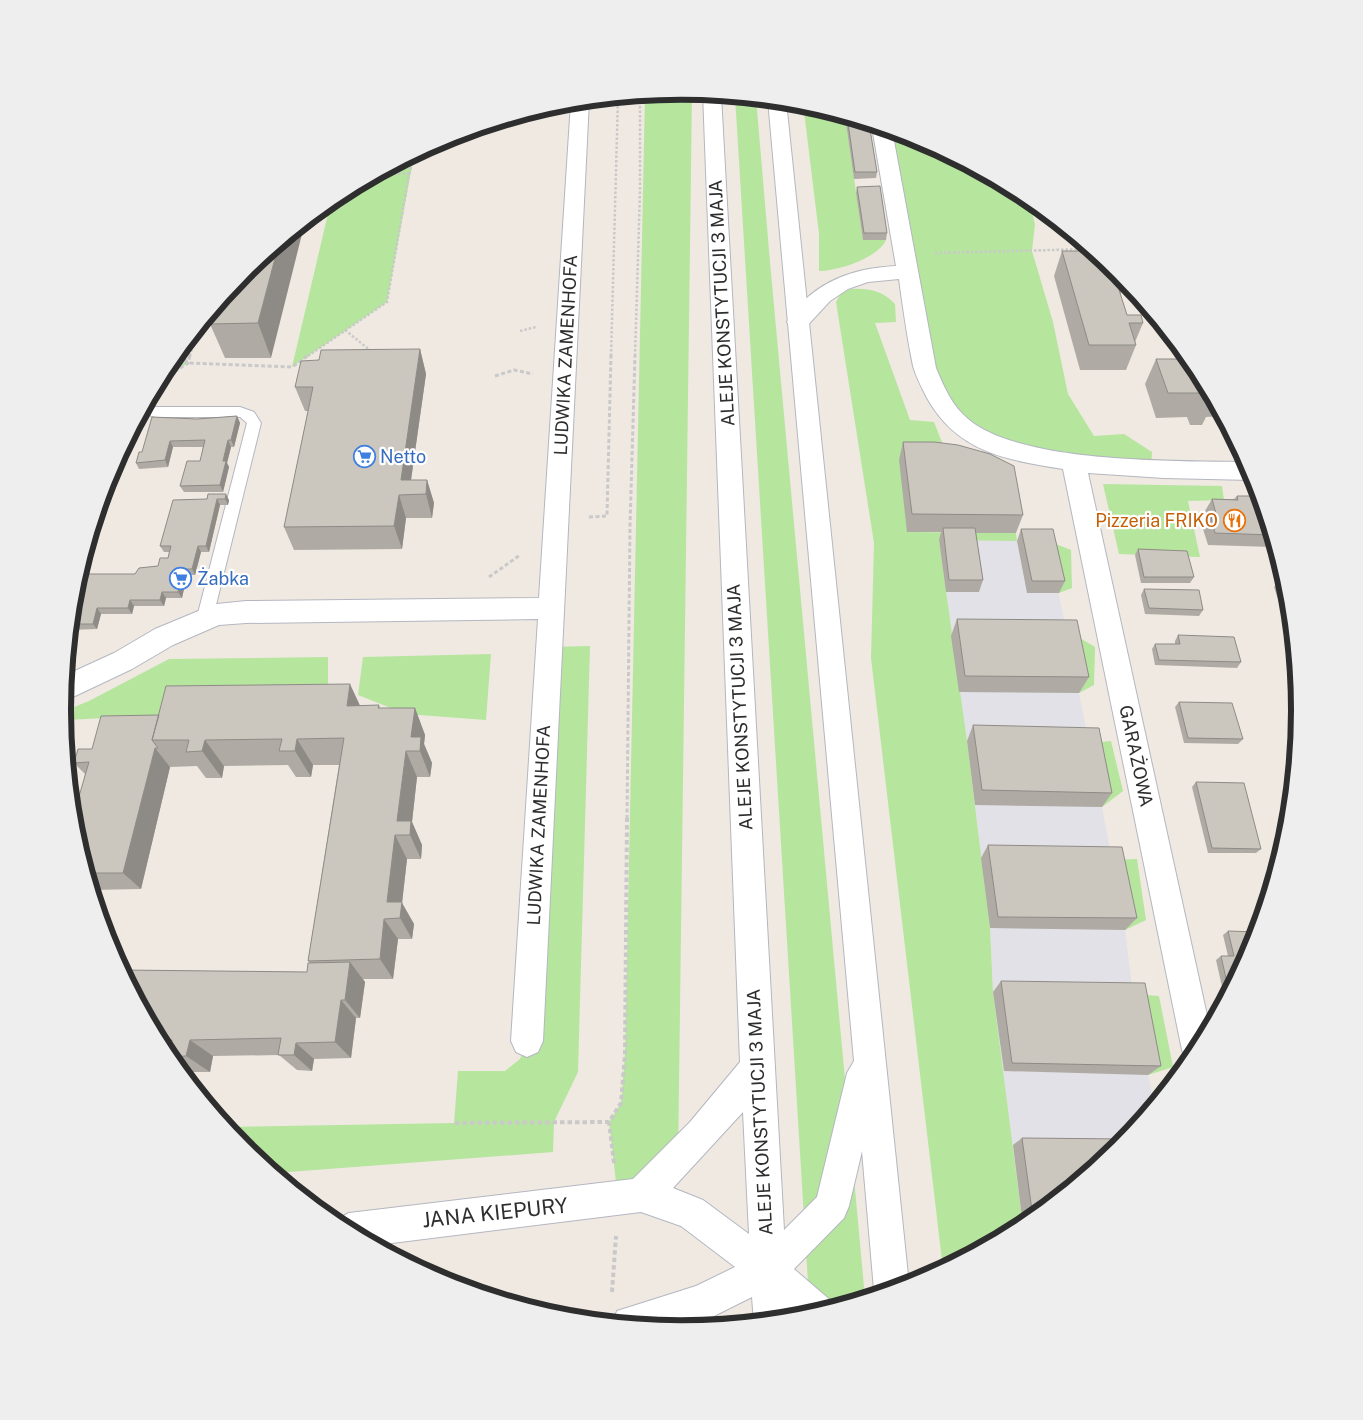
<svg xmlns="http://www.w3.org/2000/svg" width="1363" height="1420" font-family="'Public Sans',sans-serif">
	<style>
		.industrial { fill: #e3e1e8 }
		.green { fill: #b6e59e }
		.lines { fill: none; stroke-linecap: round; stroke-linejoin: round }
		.lane-casing { stroke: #b4b7c1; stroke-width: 2 }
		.street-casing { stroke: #b4b7c1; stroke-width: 2 }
		.secondary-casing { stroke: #b4b7c1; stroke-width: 2 }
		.path-far2 { stroke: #c9c9c9; stroke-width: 2.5; stroke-dasharray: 2.5 2; stroke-linecap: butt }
		.path-far1 { stroke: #c9c9c9; stroke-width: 3; stroke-dasharray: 4 2.5; stroke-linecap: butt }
		.path { stroke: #c9c9c9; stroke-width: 4; stroke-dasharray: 4.5 3; stroke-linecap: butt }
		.lane { fill: #fff; fill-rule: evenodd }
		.street { fill: #fff; fill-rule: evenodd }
		.secondary { fill: #fff; fill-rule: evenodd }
		.wall { fill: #afaba4 }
		.shaded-wall { fill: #8e8b86 }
		.building { fill: #cbc7bf; stroke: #8e8b86 }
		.labels { text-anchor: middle; stroke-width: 4.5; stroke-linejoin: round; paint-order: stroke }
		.street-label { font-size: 18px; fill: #2e2e2e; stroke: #fff }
		.shop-label { font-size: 18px; fill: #366cbe; stroke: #fff; text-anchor: start }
		.food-label { font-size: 18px; fill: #c56008; stroke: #fff; text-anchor: end }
		.near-street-label { font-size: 21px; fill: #2e2e2e; stroke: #fff }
		.rim { fill: none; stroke: #2e2e2e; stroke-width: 6 }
	</style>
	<rect width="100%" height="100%" fill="#efe9e1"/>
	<path class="industrial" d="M939,540L1048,541L1102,807L1125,930L1133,994L1154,1105L1119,1148L1023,1226L993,992L990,928L967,741Z"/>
	<path class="green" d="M682,91L692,92L678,1161L618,1199L609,1122L621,1103L625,1054L645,95Z
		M735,96L756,98L770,262L865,1298L810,1315Z
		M803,103L845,116L863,240H886C878,258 838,271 819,271V234Z
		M882,127L919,138L1028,197L1035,224L1032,251L1053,322L1068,394L1094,436L1124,434L1152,452L1151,468L1035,455L949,415L905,254Z
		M414,155L387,302L292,367L331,201L338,195Z
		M851,289C869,288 883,291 895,304L896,322L875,323L910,420L934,422L947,455L907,532L1016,533L1017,541L939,540L967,741L990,928L993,992L1023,1226L943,1269L871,658L874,543L836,302L841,293Z
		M178,353L188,363L158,382L167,366Z
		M1103,484L1222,486L1224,500L1188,501L1200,557L1119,554Z
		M1048,541L1071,550L1072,588L1059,593Z
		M1080,638L1095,647L1094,685L1079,693Z
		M590,646L578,1072L554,1122L553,1152L275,1173L244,1147L227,1127L454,1123L458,1071H505L520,1059L527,1041L549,647Z
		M491,654L486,720L406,714L358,695L363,657Z
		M328,657V684L168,715L65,720L69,709L89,701L169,659Z
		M1111,741L1123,791L1102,807L1090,743Z
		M1137,859L1146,920L1125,930L1111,860Z
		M1133,994L1159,996L1173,1067L1148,1075Z"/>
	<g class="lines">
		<defs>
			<path id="lane" d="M156,407H240L254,412L261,423L212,621L210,626L204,628L198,626L196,621L247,423L240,417H156L151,416L149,412L151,408Z"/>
			<path id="street" d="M589,100L543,1041L538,1052L527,1057L516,1052L511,1041L538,619L246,623L219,625L173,645L132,669L75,696L64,699L66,675L114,653L155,629L208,607L217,604L246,601L539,598L571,102Z
				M874,125L892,130L936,368C944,387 952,406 968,419C1021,464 1179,461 1247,462L1255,479L1252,480L1164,478L1088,473L1210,1029L1196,1054L1189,1063L1187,1061L1182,1050L1063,469C1006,460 957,452 927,398C922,388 916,377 913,366C907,338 903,308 899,279L868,282L848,289L830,301L806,327L798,329L790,327L787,322C811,283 852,268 896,266L872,127Z"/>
			<path id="secondary" d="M703,93L721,95L784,1230L817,1197L847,1073L854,1061L768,100L786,101L909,1285L876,1295L874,1290L862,1151L849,1206L844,1218L794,1269L830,1300L833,1308L795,1318L789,1312V1318L754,1322L752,1297L714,1316L676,1328L613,1322L617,1311L696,1286L735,1267L681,1226L641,1212L376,1245L335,1223L337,1219L349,1213L633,1179L690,1122L740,1062ZM743,1112L749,1234L703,1200L673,1188Z"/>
		</defs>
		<use href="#lane" class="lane-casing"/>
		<use href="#street" class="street-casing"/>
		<use href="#secondary" class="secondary-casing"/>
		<path class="path-far2" d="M409,174L414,155
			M935,253L1090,249
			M345,330L371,351
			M520,331L536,327
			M178,353L181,356
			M190,356L197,329
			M308,356L387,302L409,174L378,173
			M611,356L618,97
			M635,356L640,191V95"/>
		<path class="path-far1" d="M180,355L188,363L292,367L309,355
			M495,376L514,370L533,374
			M158,382L188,363L190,355
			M589,517L607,516L611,355
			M489,577L520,555
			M627,819L630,526L635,355"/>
		<path class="path" d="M455,1123L609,1122
			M614,1163L609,1122L621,1103L625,1054L627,818
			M612,1292L616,1236"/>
		<use href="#lane" class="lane"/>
		<use href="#street" class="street"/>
		<use href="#secondary" class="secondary"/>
	</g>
	<path class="wall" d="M845,116L869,123L877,172L876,178L854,179Z
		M857,187L887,233L886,240H863L856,193Z
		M1062,251L1112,269L1119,273L1126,281L1120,295L1127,315L1143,323L1135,342L1136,345L1126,370H1080L1054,276Z
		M244,272L271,358H225L210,324Z
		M420,349L426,374L411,480H427L434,503L432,518H406L402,549L294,550L284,527L308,411H305L295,387L319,360Z
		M1156,359L1196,366L1223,416L1206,417L1202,425H1190L1187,417L1156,418L1145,384Z
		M237,416L240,423L234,447H231L227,463L229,467L223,492H184L180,486L200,461L203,447H173L168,467L139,469L136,463L142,452L197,419Z
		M903,442L1023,515L1016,533H976L983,580L979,592H946L939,540L941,532H907L899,460Z
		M208,494L229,500L228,505H220L209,552H201L195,575H187L182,598H166L164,606H134L132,614H101L97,629L70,630L74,589L135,574L158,566L168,558L169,552H164L160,546L207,499Z
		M1237,496H1260L1276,547L1208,545L1203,529L1208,522L1205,511L1212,499H1234Z
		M1021,529L1065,581L1059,593H1027L1017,541Z
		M1138,549L1194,577L1190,583H1141L1135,555Z
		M1283,576L1289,590L1295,654L1274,587Z
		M1144,589L1203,610L1199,616L1145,614L1141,595Z
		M957,619L1089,677L1079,693L959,692L951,636Z
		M1178,635L1241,662L1237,668L1155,665L1152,649L1155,644H1175V641Z
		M1179,702L1243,739L1238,744L1184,743L1175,707Z
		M379,705L380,708H415L425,735L424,744L432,763L430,777H417L412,822L422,845L421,859H407L402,903L414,924L412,939H398L393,979H363L365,982L360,1018H356L351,1058L314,1059L312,1071L297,1070L279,1055L213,1056L210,1072H193L170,1057L167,1054L122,970L307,972L310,963L308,961L339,765H313L311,777H296L288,765L224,766L222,778H206L197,766L170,767L141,889L92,890L74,830L85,774L74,763L92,749L159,715Z
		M973,725L1112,793L1102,807L975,805L967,741Z
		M1196,782L1261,849L1256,853H1208L1192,787Z
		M988,845L1137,918L1125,930L990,928L981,858Z
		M1228,931L1253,947L1225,1000L1216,960L1221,956H1228L1223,935Z
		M1001,981L1161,1066L1148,1075L1004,1071L993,992Z
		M1022,1138L1119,1148L1023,1226L1013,1145Z"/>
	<path class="shaded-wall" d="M305,222L271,358L258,323L279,243Z
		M420,349L426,374L409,494L401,480Z
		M237,416L240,423L234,447L231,440Z
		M228,440L231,447L227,463L229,467L223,492L220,485L223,461Z
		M170,441L173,447L168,467L165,460Z
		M427,480L434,503L432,518L426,494Z
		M226,494L229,500L228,505L225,499Z
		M399,495L406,518L402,549L394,526Z
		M217,499L220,505L209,552L206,546Z
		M198,546L201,552L195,575L192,569Z
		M184,569L187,575L182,598L178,592Z
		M162,592L166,598L164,606L160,600Z
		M130,600L134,606L132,614L128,608Z
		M97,608L101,614L97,629L93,624Z
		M350,684L363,712L347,706Z
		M415,708L425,735L424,744L432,763L430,777L420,751L411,737Z
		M297,739L313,765L311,777L295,751Z
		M205,740L224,766L222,778L202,751Z
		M155,748L170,767L141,889L123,873Z
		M406,751L417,777L412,822L422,845L421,859L410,835L397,821Z
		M395,835L407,859L402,903L414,924L412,939L400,918L387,902Z
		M384,919L398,939L393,979L380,959Z
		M350,962L365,982L360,1018L345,1000Z
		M341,1000L356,1018L351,1058L335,1042Z
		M190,1040L213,1056L210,1072L186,1056Z
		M296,1043L314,1059L312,1071L294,1055Z"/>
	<path class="building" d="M847,116L869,123L877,172H855Z
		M880,186L887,233H864L857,187Z
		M279,243L258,323L210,324L215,307L244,272Z
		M1062,251H1093L1111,266L1112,269H1115L1123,276L1115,277L1127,315H1141L1143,323H1129L1136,345H1089Z
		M420,349L401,480H427L426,494L399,495L394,526L284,527L313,387H295L301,361L319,360L321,350Z
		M1156,359H1190L1196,366L1214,400H1203L1200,393H1168Z
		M237,416L231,440H228L223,461H226L220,485L180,486L187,461H200L205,440L170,441L165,460L136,463L139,452H142L152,417L197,419Z
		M903,442H934L958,445L990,454L1014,466L1023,515L912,514Z
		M208,494H226L225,499H217L206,546H198L192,569H184L178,592H162L160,600H130L128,608H97L93,624H71L74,589L79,574H135L139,568L158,566L160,558H168L171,546H160L173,500L207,499Z
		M1237,496H1260L1272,535L1215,533L1211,517H1217L1212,499L1238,500Z
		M943,528H975L983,580H949Z
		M1021,529H1053L1065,581H1032Z
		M1138,549L1187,551L1194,577H1144Z
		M1283,576H1284L1289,590V596Z
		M1144,589L1199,590L1203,610L1149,608Z
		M957,619L1077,620L1089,677L965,676Z
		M1178,635L1234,637L1241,662L1159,660L1155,644H1180Z
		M350,684L347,706L379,705L378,708H415L411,737H421L420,751H406L397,821H411L410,835H395L387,902H402L400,918L384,919L380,959L308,961L344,738L297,739L295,751H279L282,739L205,740L202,751L186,752L189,740H152L166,686Z
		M1179,702L1232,703L1243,739L1188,738Z
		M159,715L152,740L158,748H155L123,873H87L74,830L73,817L89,762L74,763L78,749H92L101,716Z
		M973,725L1099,728L1112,793L982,790Z
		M1196,782L1244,783L1261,849L1212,848Z
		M988,845L1122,847L1137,918L998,917Z
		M1228,931L1258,932L1253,947L1229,992L1221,956H1234Z
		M350,962L345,1000H341L335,1042L296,1043L294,1055H278L281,1038L190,1040L186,1056L169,1057L172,1040H160L122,970L307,972L308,963Z
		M1001,981L1145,983L1161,1066L1012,1063Z
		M1022,1138L1126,1139L1119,1148L1033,1218Z"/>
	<defs>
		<symbol id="supermarket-ring" viewBox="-11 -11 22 22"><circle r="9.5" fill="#fff" stroke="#3f7fe0" stroke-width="1.5"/><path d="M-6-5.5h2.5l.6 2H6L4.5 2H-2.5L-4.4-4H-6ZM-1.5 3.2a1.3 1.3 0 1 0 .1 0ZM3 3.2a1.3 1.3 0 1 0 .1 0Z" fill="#3f7fe0"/></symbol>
		<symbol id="restaurant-ring" viewBox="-11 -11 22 22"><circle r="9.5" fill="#fff" stroke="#e8710a" stroke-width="1.5"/><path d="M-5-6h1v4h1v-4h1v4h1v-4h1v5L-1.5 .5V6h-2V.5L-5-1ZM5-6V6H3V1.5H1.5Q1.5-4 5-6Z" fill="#e8710a"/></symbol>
	</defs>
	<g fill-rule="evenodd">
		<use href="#supermarket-ring" x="352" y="444" width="25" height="25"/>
		<use href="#restaurant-ring" x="1222" y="508" width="25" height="25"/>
		<use href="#supermarket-ring" x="168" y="566" width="25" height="25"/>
	</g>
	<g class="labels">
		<g class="street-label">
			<text transform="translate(722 303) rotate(-93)" y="6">ALEJE KONSTYTUCJI 3 MAJA</text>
			<text transform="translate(566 355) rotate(-87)" y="6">LUDWIKA ZAMENHOFA</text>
			<text transform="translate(740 707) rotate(-93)" y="6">ALEJE KONSTYTUCJI 3 MAJA</text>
			<text transform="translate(1136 756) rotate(78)" y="6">GARAŻOWA</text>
			<text transform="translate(539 825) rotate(-87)" y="6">LUDWIKA ZAMENHOFA</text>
			<text transform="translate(760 1112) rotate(-93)" y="6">ALEJE KONSTYTUCJI 3 MAJA</text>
		</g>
		<g class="shop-label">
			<text x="380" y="463">Netto</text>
			<text x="197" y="585">Żabka</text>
		</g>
		<g class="food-label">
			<text x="1218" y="527">Pizzeria FRIKO</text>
		</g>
		<g class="near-street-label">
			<text transform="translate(495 1213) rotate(-6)" y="7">JANA KIEPURY</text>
		</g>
	</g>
	<path d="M0 0H1363V1420H0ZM71 710a610 610 0 1 1 1220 0a610 610 0 1 1-1220 0Z" fill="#eee" fill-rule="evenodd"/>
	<path class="rim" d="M71 710a610 610 0 1 1 1220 0a610 610 0 1 1-1220 0Z"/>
</svg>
